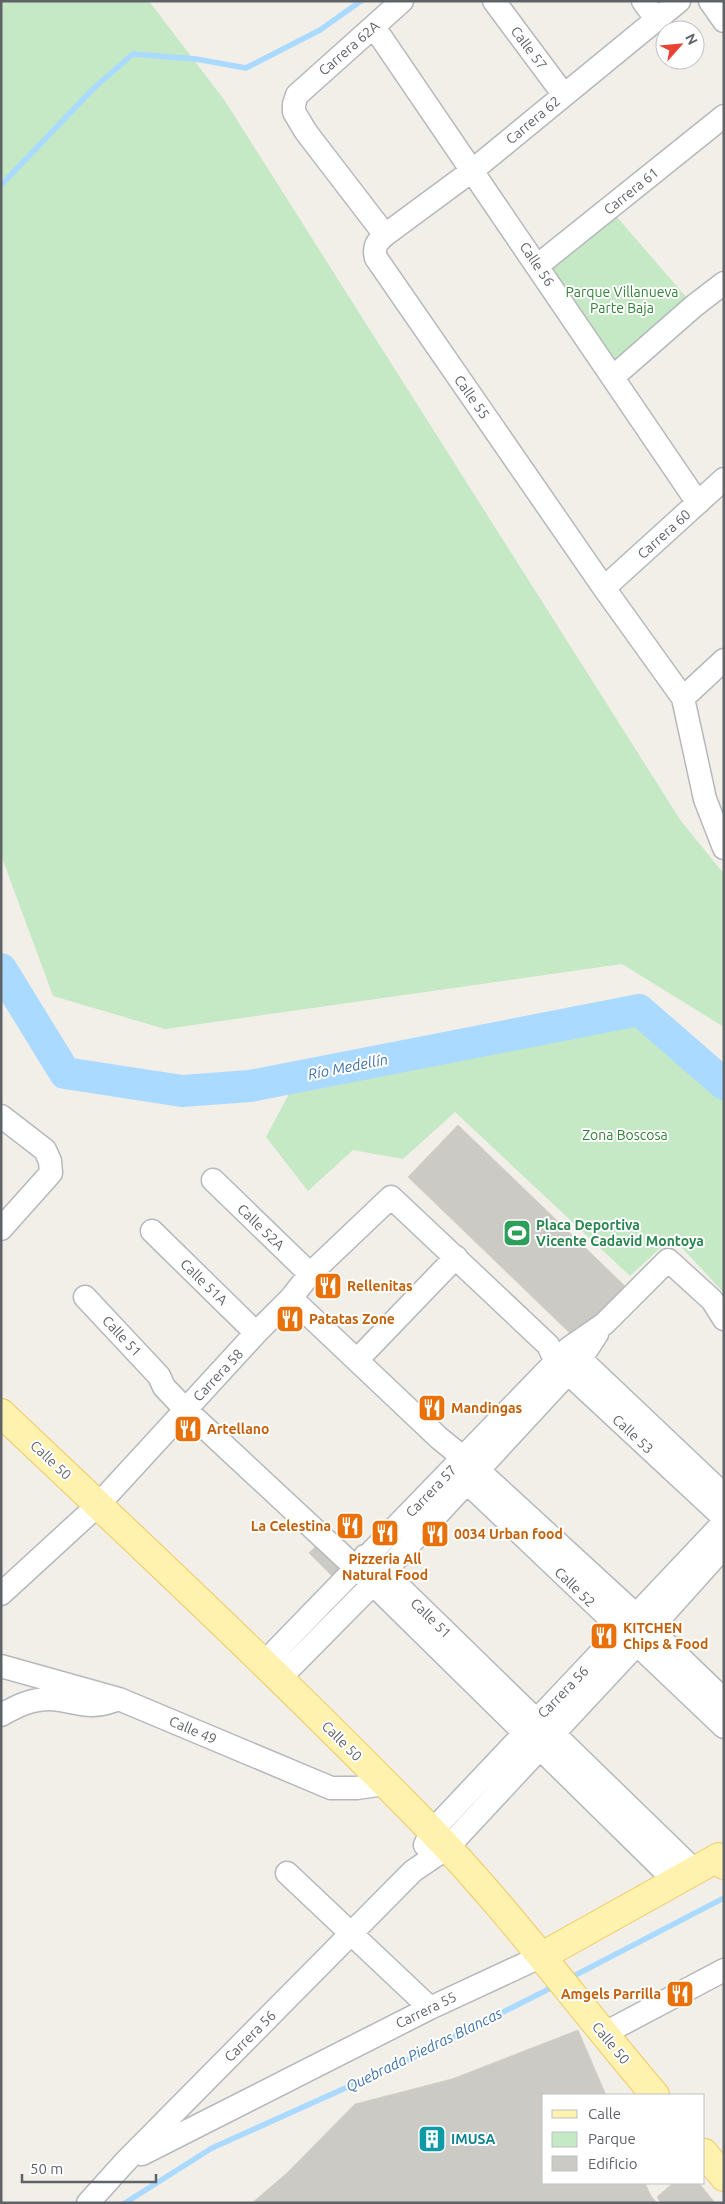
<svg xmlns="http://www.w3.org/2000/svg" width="725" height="2204" font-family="Ubuntu,sans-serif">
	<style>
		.green { fill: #c5e8c5 }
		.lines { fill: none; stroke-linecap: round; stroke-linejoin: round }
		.stream { stroke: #aadaff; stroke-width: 5.5 }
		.river { stroke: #aadaff; stroke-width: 32 }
		.building { fill: #cccac5; stroke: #d6d1c6 }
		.minor-casing { stroke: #b5b8bc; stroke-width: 25 }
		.major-casing { stroke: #f2c960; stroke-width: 30 }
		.minor { stroke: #fff; stroke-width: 22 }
		.major { stroke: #fff2af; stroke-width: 28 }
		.labels { text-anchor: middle; stroke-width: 4; stroke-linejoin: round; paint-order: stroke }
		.street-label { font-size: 14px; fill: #5f6368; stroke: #fff }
		.park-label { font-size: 14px; fill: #348238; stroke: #fff }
		.leisure-label { font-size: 14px; font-weight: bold; fill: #27864d; stroke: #fff; text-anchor: start }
		.food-label { font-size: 14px; font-weight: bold; fill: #c56008; stroke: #fff; text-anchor: start }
		.culture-label { font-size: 14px; font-weight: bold; fill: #0d838f; stroke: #fff; text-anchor: start }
		.water-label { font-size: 15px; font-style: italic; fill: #4174aa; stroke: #fff }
	</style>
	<rect width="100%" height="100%" fill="#f1efe8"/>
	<path class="green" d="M1,1H149L225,101L681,821L724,874V1027L622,964L165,1029L53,996L1,855Z
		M609,208L694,306L613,377L537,266Z
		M627,1019L724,1082L723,1292L672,1237L630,1276L455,1112L403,1159L353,1150L308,1191L266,1137L290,1092Z"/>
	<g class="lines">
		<path class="stream" d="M1,185L95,87L133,54L196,59L246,68L320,30L361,1
			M568,1979L724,1898
			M125,2203L212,2148L410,2059L555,1986"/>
		<path class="river" d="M1,969L65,1073L182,1091L250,1086L639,1010L724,1084"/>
	</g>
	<path class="building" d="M458,1125L627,1288L577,1340L408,1177Z
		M323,1539L353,1569L339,1583L309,1553Z
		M578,2030L606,2095H544V2183H645L651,2196L657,2203H252L287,2173L355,2104L452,2079Z
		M673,2183H699L715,2203H661L657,2197Z"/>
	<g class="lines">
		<defs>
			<path id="minor" d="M402,1L297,95L294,104V112L306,132L385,235C377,242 373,246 376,258L604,588L683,698L705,799L724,848
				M494,1L564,95
				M643,1L656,19
				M710,1L724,21
				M374,27L698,503
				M385,235L473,170L679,1
				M537,266L724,116
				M613,377L694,306L724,283
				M604,588L724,479
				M683,698L724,660
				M1,1116L45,1150L50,1161L51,1173L1,1229
				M213,1180L310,1274
				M152,1231L256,1333
				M85,1297L159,1376L164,1387L186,1410L373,1584L676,1882
				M291,1298L439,1438L477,1469L636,1615L724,1700
				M570,1349L724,1495
				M358,1359L456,1257
				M456,1472L724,1727
				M365,1556L384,1572L536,1720L553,1733L695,1871
				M1,1594L98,1505L256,1333L291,1298L310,1274L391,1197L548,1345L556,1362L568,1373L724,1518
				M264,1663L569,1348L604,1324L668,1260L712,1300L724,1319
				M1,1666L119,1699L331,1788H357L384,1784
				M280,1678L373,1584L580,1360L597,1334
				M1,1715C17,1706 33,1698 52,1699C76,1701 89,1710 113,1701
				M425,1845L432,1831L724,1522
				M287,1873L430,2008
				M603,2034L724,1970
				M142,2154L430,2008L542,1956
				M88,2203L125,2162L413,1871L447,1848L637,1644L724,1547"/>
			<path id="major" d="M1,1413C146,1550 292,1687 431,1830C511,1913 580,2007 655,2095
				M542,1956L719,1857L724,1865
				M704,2153L724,2177"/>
		</defs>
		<use href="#minor" class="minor-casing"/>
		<use href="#major" class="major-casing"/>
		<use href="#minor" class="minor"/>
		<use href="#major" class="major"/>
	</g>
	<defs>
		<symbol id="stadium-square" viewBox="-11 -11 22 22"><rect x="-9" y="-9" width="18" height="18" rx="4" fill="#2e9e5b" stroke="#fff"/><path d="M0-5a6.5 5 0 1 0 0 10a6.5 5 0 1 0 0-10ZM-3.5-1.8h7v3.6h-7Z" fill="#fff"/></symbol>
		<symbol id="restaurant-square" viewBox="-11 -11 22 22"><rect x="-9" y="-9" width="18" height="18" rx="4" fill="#e8710a" stroke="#fff"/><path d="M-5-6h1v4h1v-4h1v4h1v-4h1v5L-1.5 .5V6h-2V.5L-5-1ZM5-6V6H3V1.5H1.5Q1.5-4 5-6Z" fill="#fff"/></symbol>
		<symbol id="building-square" viewBox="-11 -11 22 22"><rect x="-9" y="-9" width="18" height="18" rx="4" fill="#0f9aa8" stroke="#fff"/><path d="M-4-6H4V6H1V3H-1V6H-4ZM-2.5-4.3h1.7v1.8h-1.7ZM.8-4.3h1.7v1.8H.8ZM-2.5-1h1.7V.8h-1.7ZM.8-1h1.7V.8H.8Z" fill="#fff"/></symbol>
	</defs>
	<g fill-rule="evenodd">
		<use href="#stadium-square" x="501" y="1217" width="32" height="32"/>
		<use href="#restaurant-square" x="312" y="1270" width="32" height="32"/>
		<use href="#restaurant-square" x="274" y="1303" width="32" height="32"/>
		<use href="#restaurant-square" x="416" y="1392" width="32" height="32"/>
		<use href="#restaurant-square" x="172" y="1413" width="32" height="32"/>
		<use href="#restaurant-square" x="334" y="1510" width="32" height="32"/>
		<use href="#restaurant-square" x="369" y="1517" width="32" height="32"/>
		<use href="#restaurant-square" x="419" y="1518" width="32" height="32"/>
		<use href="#restaurant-square" x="588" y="1620" width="32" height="32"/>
		<use href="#restaurant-square" x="664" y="1978" width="32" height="32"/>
		<use href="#building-square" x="416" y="2123" width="32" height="32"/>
	</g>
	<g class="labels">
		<g class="street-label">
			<text transform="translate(349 48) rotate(-41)" y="5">Carrera 62A</text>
			<text transform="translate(529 48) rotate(53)" y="5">Calle 57</text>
			<text transform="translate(533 120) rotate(-40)" y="5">Carrera 62</text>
			<text transform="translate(631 191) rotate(-39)" y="5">Carrera 61</text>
			<text transform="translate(537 264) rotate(56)" y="5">Calle 56</text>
			<text transform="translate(472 397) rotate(55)" y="5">Calle 55</text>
			<text transform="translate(664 534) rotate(-42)" y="5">Carrera 60</text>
			<text transform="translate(261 1227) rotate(44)" y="5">Calle 52A</text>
			<text transform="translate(204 1282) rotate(44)" y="5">Calle 51A</text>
			<text transform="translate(122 1336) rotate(47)" y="5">Calle 51</text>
			<text transform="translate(218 1375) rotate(-47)" y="5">Carrera 58</text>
			<text transform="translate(633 1434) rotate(43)" y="5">Calle 53</text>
			<text transform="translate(51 1460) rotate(43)" y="5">Calle 50</text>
			<text transform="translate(431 1491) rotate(-46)" y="5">Carrera 57</text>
			<text transform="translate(575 1587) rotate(44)" y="5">Calle 52</text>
			<text transform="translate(431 1618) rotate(44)" y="5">Calle 51</text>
			<text transform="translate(563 1692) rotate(-46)" y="5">Carrera 56</text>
			<text transform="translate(193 1730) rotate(23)" y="5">Calle 49</text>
			<text transform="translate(342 1741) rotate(45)" y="5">Calle 50</text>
			<text transform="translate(426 2010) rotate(-26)" y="5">Carrera 55</text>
			<text transform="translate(250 2036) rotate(-45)" y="5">Carrera 56</text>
			<text transform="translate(611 2043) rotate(50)" y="5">Calle 50</text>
		</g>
		<g class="park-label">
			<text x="622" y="297">Parque Villanueva<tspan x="622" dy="16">Parte Baja</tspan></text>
			<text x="625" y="1140">Zona Boscosa</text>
		</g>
		<g class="leisure-label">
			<text x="536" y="1230">Placa Deportiva<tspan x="536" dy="16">Vicente Cadavid Montoya</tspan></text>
		</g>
		<g class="food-label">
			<text x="347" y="1291">Rellenitas</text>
			<text x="309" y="1324">Patatas Zone</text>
			<text x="451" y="1413">Mandingas</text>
			<text x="207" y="1434">Artellano</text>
			<text x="331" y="1531" text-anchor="end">La Celestina</text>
			<text x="454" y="1539">0034 Urban food</text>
			<text x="385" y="1564" text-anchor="middle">Pizzeria All<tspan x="385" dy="16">Natural Food</tspan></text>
			<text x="623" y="1633">KITCHEN<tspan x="623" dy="16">Chips &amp; Food</tspan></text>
			<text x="661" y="1999" text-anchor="end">Amgels Parrilla</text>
		</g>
		<g class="culture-label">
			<text x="451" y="2144">IMUSA</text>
		</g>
		<g class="water-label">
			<text transform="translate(348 1067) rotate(-11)" y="5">Río Medellín</text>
			<text transform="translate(424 2050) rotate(-26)" y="5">Quebrada Piedras Blancas</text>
		</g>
	</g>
	<rect width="725" height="2204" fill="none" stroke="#5f6368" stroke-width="5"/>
	<rect x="542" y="2094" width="162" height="90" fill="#ffffff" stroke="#bfc1c3"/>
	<rect x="552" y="2110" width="25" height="8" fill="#fff2af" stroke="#bfc1c3"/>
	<text x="588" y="2119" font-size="15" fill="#5f6368">Calle</text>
	<rect x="552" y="2132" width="25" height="15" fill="#c5e8c5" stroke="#bfc1c3"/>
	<text x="588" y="2144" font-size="15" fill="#5f6368">Parque</text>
	<rect x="552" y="2156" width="25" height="15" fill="#cccac5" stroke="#bfc1c3"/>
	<text x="588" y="2169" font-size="15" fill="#5f6368">Edificio</text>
	<g transform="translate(680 45) rotate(63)"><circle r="24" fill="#ffffff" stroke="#bfc1c3"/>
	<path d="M0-4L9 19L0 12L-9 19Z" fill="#ea4335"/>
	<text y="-8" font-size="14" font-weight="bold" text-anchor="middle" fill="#5f6368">N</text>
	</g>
	<path d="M22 2174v8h134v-8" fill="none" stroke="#5f6368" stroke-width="2.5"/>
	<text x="30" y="2174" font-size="15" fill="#5f6368" stroke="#ffffff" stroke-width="4" paint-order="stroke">50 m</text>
</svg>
